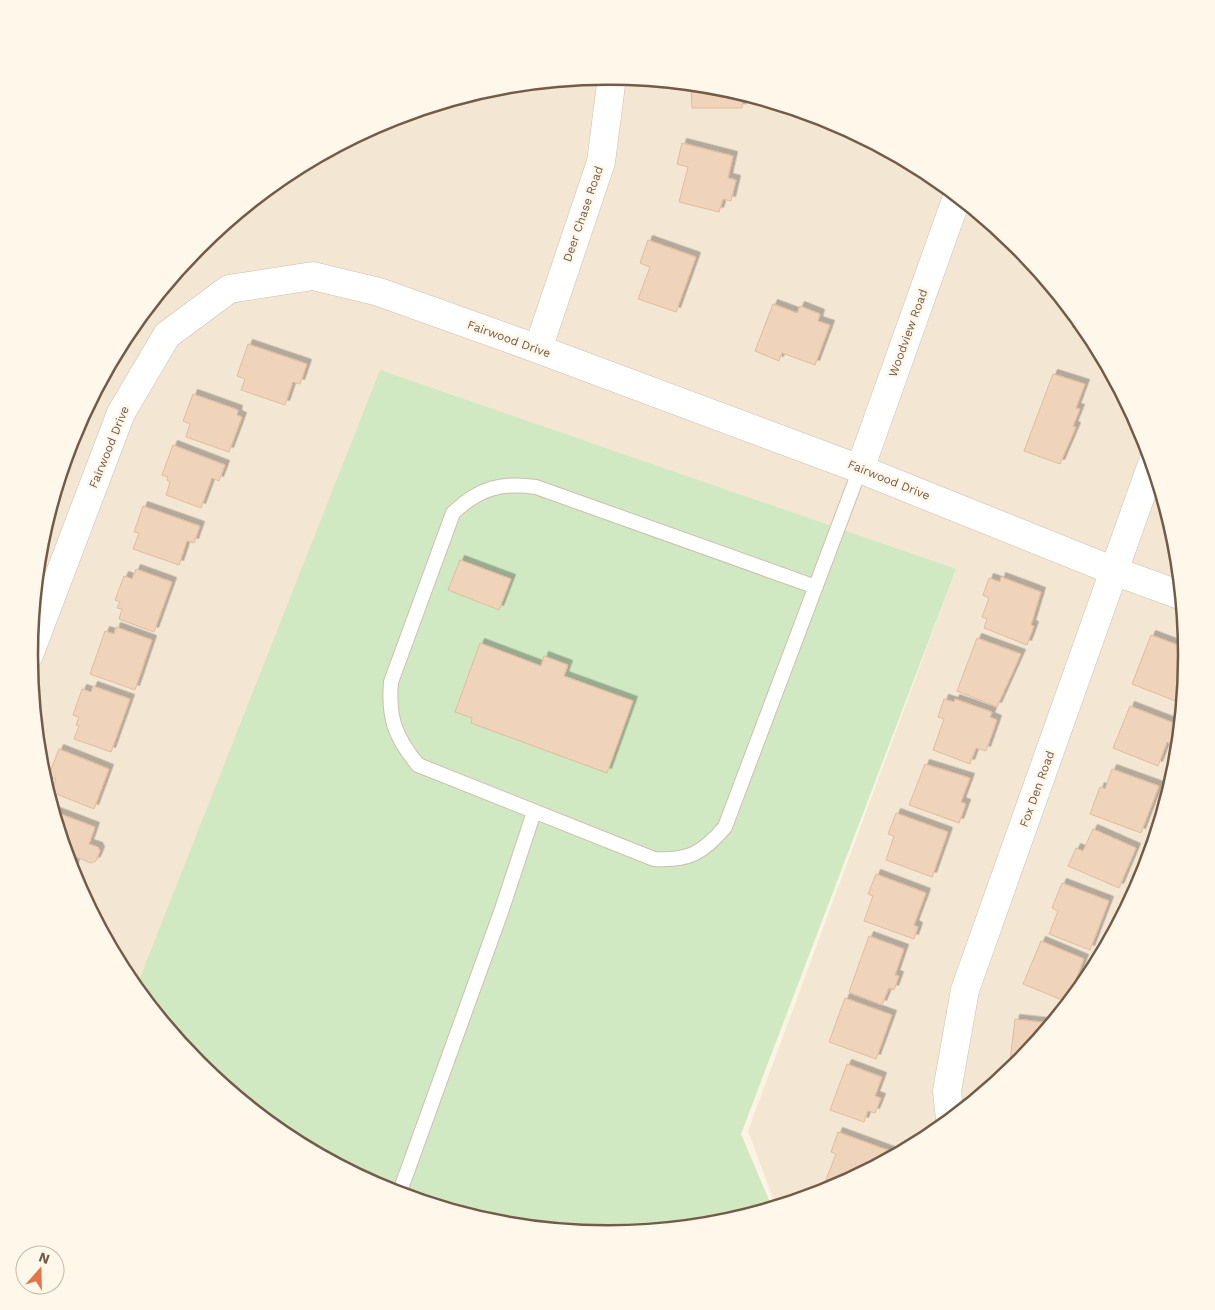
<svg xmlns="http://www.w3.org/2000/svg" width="1215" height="1310" font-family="'Work Sans',sans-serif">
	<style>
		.residential { fill: #f3e6d2 }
		.green { fill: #d0e9c2 }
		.building { fill: #f0d3bb; stroke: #e2bb9c; filter: url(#shadow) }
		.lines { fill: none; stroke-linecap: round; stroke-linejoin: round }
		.service-casing { stroke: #cfbead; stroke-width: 16 }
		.minor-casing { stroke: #cfbead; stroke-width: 29 }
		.service { stroke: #fff; stroke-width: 14 }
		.minor { stroke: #fff; stroke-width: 28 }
		.labels { text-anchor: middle; stroke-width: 5; stroke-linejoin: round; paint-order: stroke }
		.street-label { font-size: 12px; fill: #735b4a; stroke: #fff7e9 }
		.rim { fill: none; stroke: #735b4a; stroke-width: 2.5 }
	</style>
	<defs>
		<filter id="shadow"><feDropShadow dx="4.5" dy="-4.5" stdDeviation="0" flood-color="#0004"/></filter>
	</defs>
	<rect width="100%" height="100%" fill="#fcf3e3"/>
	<path class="residential" d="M608,76L721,87L829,120L929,174L1017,246L1089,334L1142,434L1175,542L1186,655L1175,768L1142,877L1089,977L1017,1064L929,1136L829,1190L776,1206L748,1131L956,569L136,988L126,976L73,876L40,768L29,655L40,542L73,433L126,333L198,246L286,174L386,120L495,87Z"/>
	<path class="green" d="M380,370L956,569L741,1134L772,1207L720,1223L607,1234L494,1223L386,1190L286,1136L198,1064L136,988Z"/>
	<path class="building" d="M691,85L721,87L743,94L742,108H692Z
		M682,143L733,156L728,178L736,180L731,201L723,199L719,212L679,202L688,167L677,164Z
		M648,240L696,257L676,312L638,299L650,267L640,263Z
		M773,304L797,313L800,306L820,314L818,321L830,325L815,365L782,353L779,361L755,351Z
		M1075,317L1088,333L1072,327Z
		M248,344L307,364L300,384L293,382L285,405L241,390L245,379L237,376Z
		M1053,374L1085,384L1076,408L1080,409L1073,426L1076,427L1060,464L1024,451Z
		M193,394L238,410L237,415L242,417L229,452L186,437L190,424L183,421Z
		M173,445L225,465L219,481L212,478L201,508L166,495L170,482L167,480L168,477L162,475Z
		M143,506L200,526L194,543L187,541L179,565L133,549L139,533L134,532Z
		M460,560L511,579L499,610L448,590Z
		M136,569L172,582L154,632L119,619L122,609L117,608L120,602L115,600L124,576L132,579Z
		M1001,577L1041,592L1031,625L1034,626L1027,645L984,628L987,619L982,617L989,598L983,595L989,578L1000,582Z
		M116,627L152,640L135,690L90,674L105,631L114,634Z
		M1151,635L1186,648L1183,690L1178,702L1132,684Z
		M977,638L1021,654L997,707L957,691Z
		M480,643L541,666L544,656L568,665L564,676L633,701L607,773L471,723L472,718L455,712Z
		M93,686L130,699L111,752L74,739L79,726L76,725L79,717L73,715L82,689L91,692Z
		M944,699L954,702L955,699L992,712L990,717L997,720L986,751L976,748L970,764L933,750L944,719L938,717Z
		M1130,706L1179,725L1177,747L1167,742L1158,766L1113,748Z
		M59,749L109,769L94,809L51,792L56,779L48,777Z
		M925,764L970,778L961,802L966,804L959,823L909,805Z
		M1112,769L1159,786L1141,833L1090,814L1100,787L1105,789Z
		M53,811L95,827L89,844L98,847L100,851L96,861L91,863L76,857L73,871H71Z
		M896,813L948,832L932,877L886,860L894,836L888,834Z
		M1093,829L1136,848L1119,888L1068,866L1076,848L1083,851Z
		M876,874L926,893L914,925L918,927L914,939L864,921L873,896L868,894Z
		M1062,883L1109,901L1090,950L1049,934L1058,911L1052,908Z
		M869,936L904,949L895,975L899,976L894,990L889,988L882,1005L849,992Z
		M1041,941L1084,959L1067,1002L1023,984Z
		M845,998L892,1015L876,1059L829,1042Z
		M1015,1019L1051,1023L1009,1070Z
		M847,1064L882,1077L875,1096L881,1098L875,1113L868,1111L864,1122L830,1110Z
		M838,1132L890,1151L887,1159L838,1185L826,1180L836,1154L831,1152Z"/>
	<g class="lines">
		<defs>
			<path id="service" d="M816,587L536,487C501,482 479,488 453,513L391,682C388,718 395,737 418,765L654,859C689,861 703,853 725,827L860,469
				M399,1194L501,912L534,812"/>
			<path id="minor" d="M538,349L601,162L612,77
				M860,469L957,197
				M29,655L121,413L167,335L229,289L313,276L379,292L538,349L860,469L1114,571L1180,595
				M950,1119L947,1091L965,990L1152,464"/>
		</defs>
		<use href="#service" class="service-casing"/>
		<use href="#minor" class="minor-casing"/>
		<use href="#service" class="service"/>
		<use href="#minor" class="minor"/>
	</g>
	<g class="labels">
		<g class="street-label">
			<text transform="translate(583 214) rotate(-71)" y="4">Deer Chase Road</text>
			<text transform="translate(908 333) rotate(-70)" y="4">Woodview Road</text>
			<text transform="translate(509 339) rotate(20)" y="4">Fairwood Drive</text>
			<text transform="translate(109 447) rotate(-68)" y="4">Fairwood Drive</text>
			<text transform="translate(889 480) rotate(22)" y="4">Fairwood Drive</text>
			<text transform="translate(1037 789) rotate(-70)" y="4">Fox Den Road</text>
		</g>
	</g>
	<path d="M0 0H1215V1310H0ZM38 655a570 570 0 1 1 1140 0a570 570 0 1 1-1140 0Z" fill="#fff7e9" fill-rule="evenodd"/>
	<path class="rim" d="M38 655a570 570 0 1 1 1140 0a570 570 0 1 1-1140 0Z"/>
	<g transform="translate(40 1270) rotate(20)"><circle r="24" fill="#fff7e9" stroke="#c7b9a9"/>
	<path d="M0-4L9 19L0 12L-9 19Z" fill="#e3754b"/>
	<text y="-8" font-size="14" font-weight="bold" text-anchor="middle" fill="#735b4a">N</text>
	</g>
</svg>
